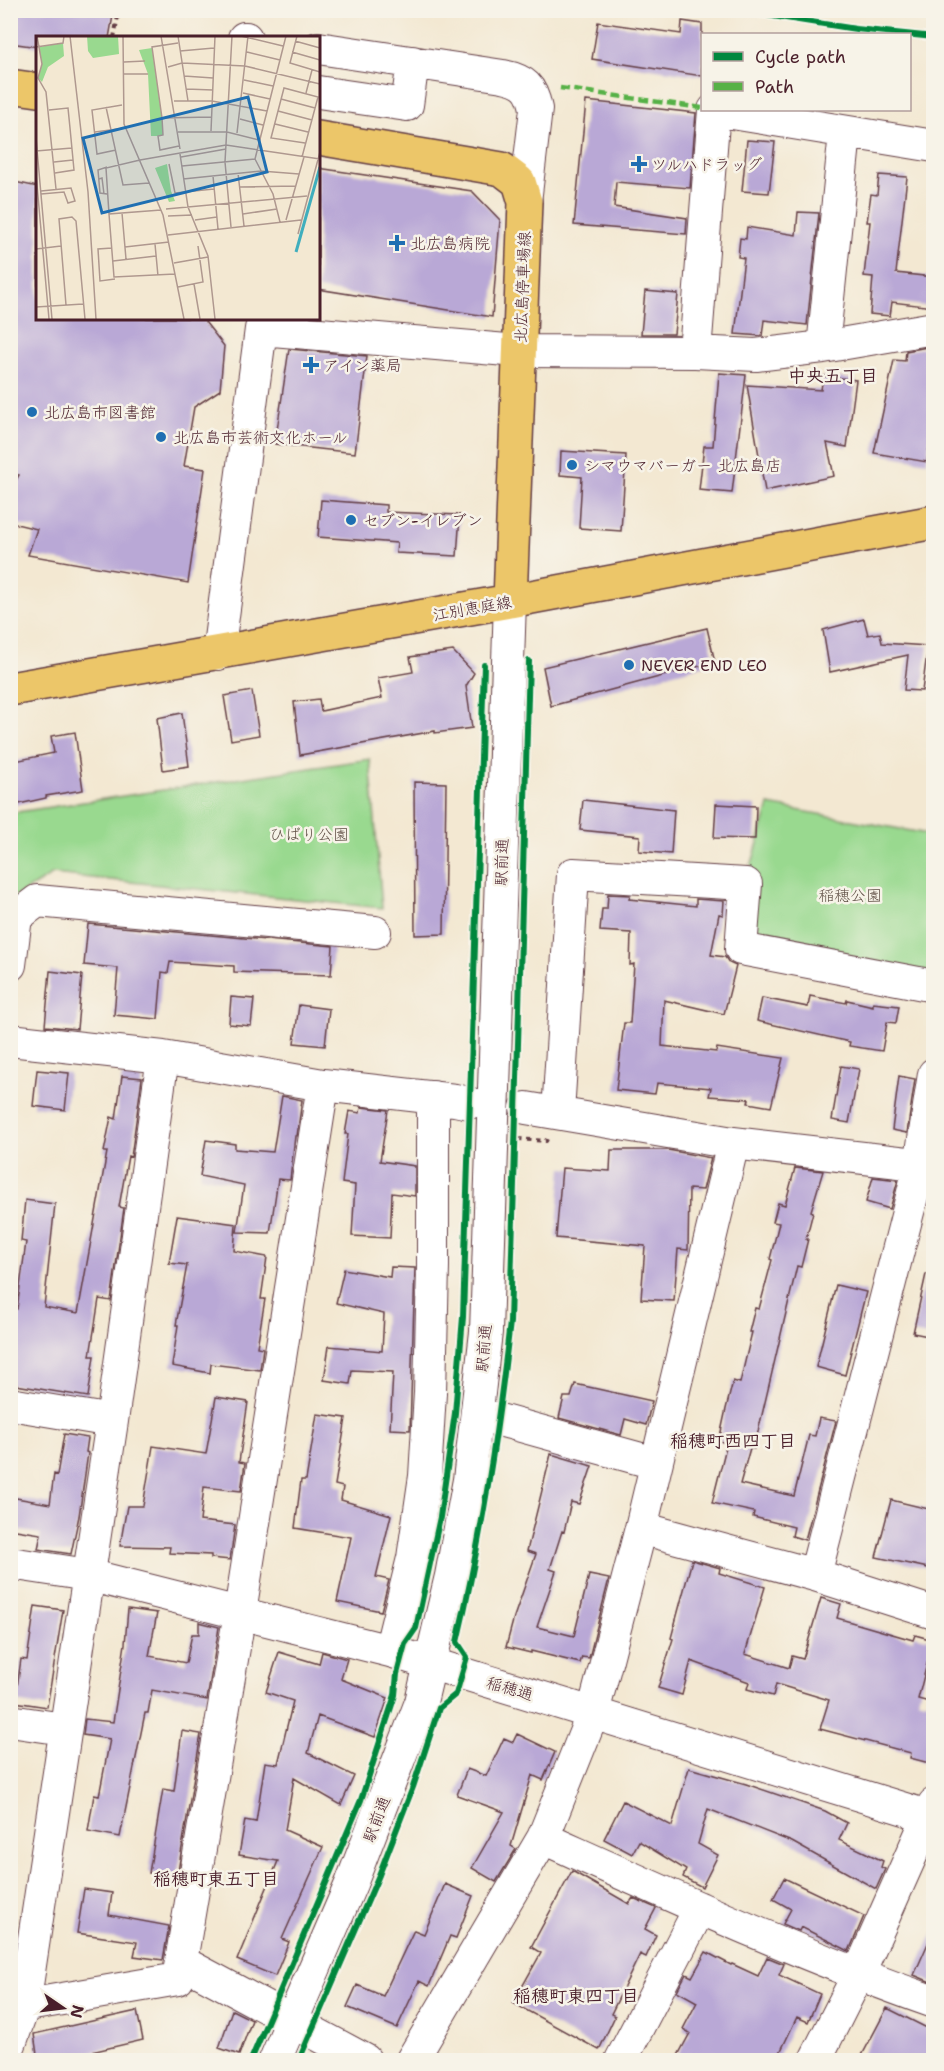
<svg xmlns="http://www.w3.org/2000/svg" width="944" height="2071" font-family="'Shantell Sans','Klee One',sans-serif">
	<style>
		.green { fill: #99d98f; stroke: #727c5d; stroke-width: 1.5 }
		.building { fill: #b9a8d6 }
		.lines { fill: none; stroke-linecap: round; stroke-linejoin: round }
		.minor-casing { stroke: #633d44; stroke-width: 34 }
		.major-casing { stroke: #633d44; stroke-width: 36 }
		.path { stroke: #633d44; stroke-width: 4; stroke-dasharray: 4.5 4.5; stroke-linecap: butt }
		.minor { stroke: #fff; stroke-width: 32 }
		.major { stroke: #ecc669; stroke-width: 33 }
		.quiet { stroke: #57b146; stroke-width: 4.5; stroke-dasharray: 9 4.5; stroke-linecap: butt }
		.cycleway-casing { stroke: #f7f3e8; stroke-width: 10 }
		.cycleway { stroke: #00873e; stroke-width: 6 }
		.poi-dot { fill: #1f6fb2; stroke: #f7f3e8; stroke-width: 2 }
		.labels { text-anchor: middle; stroke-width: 5; stroke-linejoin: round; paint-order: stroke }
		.poi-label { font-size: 16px; fill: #4a1f2b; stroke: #f7f3e8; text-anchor: start }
		.street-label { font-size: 16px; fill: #4a1f2b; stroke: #f7f3e8 }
		.park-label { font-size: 16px; fill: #5e4e44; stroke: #f7f3e8 }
		.neighbourhood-label { font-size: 18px; font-weight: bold; fill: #4a1f2b; stroke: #f7f3e8 }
		.inset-river { fill: none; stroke: #40aebd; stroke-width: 3 }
		.inset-road { fill: none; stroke: #af988f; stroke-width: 1.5 }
		.view { fill: #1f6fb2; fill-opacity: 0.15; stroke: #1f6fb2; stroke-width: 3 }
		.inset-edge { fill: none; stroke: #4a1f2b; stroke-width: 3 }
	</style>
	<rect width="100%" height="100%" fill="#f7f3e8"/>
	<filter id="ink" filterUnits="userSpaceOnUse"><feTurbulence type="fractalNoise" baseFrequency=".0167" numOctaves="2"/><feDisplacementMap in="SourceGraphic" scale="12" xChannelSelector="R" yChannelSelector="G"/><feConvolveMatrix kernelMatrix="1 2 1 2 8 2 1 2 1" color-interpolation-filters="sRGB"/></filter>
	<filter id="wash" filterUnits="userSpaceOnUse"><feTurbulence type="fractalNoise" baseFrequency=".008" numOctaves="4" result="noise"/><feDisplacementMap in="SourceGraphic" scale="24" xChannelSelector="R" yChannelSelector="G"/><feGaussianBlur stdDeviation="1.35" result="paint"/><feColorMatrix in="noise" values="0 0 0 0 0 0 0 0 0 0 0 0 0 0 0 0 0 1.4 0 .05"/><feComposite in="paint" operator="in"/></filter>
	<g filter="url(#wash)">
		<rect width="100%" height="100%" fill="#f3e8d2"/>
		<path class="green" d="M370,759L382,908L53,874L17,896H11V813Z
			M769,805L933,835V986L741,949L746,884Z"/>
		<g id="blocks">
			<path class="building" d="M10,10H114L109,38H38V47L10,43Z
				M682,21L702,24V76L592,59L598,22L681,34Z
				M586,101L696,113L690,188L616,182L614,207L687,218L686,234L574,225Z
				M747,140L775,142L769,193L742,191Z
				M318,168L472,191L500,220L492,317L318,289Z
				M879,175L907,177L896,273L933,277V307L892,302L890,316L870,314L873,277L864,276L870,222H867L871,194L877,195Z
				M10,181L38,187V318H202L224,346L220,390L194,407L184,466L205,469L188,583L28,555L37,529L12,523L10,491L19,475L10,473Z
				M798,212L819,213L807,325L764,320L762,336L735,334L744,258L738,257L740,238L746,239L747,227L796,235Z
				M645,291L678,294L674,334H641Z
				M933,346V413L927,462L874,453L894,360L905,361L906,351Z
				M289,349L367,356L355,453L275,444Z
				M719,373L746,375L732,493L699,490L704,446H713Z
				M823,376L856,380L847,447L827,443L834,476L765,491L747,385L821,390Z
				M561,451L626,455L621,531L579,528L582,477L560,475Z
				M321,500L386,505V512L460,515L457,556L396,553L397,543L318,537Z
				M864,619L868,635L880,633L882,643L928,646L922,691L904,690L908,655L830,672L823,630Z
				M707,628L715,662L551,706L543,667Z
				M453,651L474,673L466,686L472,728L435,733V731L300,755L294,702L319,699L321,711L382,698L378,678L413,672L410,657Z
				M252,691L259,735L231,740L224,696Z
				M182,713L189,766L163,770L157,718Z
				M75,732L83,790L46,796V798L10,806V762L54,753L51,736Z
				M414,782L446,783L444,934L415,935Z
				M583,800L674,810L671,854L639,851L640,836L580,830Z
				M716,804L756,806L755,839L714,838Z
				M608,894L630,895L629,899L696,906V899L724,901L723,915L719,914L711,955L725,957L729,963L736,966L724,1014L664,1000L662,1046L716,1052L717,1048L783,1058L771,1107L748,1103L749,1099L709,1096L711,1088L657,1083L655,1094L616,1090L624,1023H630L634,964L630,965L631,933L600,931L602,909H607Z
				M88,924L333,946L331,975L234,972V966L170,962L168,973L162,972L158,1019L114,1015L118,968L84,965Z
				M50,971L82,975L77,1029L45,1026Z
				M810,996L846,1003L847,1000L873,1006V1003L899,1006L896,1023L887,1022L882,1051L849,1046L850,1042L757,1021L762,998L808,1007Z
				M231,997L254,999L251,1026L229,1024Z
				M299,1005L329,1009L325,1046L294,1043Z
				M841,1066L859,1069L849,1123L832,1120Z
				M37,1070L69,1073L65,1110L33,1106Z
				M122,1076L142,1078L131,1157L128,1156L119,1207L124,1208L111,1301L99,1299L90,1356H94L88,1397L10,1384V1328L14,1309H17L26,1242L21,1241L25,1200L55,1204L44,1307L78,1313L107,1152H104L111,1117L116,1119Z
				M899,1076L915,1079L907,1133L892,1130Z
				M282,1096L302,1100L297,1136H295L290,1180L278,1179L270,1233L237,1232L244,1185L200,1176L206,1140L235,1144V1149L273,1152Z
				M361,1107L388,1110L380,1161L415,1166V1196L392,1193L390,1238L352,1236L355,1185L342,1183L348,1134H345L349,1111L360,1113Z
				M611,1150H668L711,1158L703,1190L689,1189L688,1250L678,1249L674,1301L641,1299L645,1246L556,1238L562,1168L610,1171Z
				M795,1168L823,1171L811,1211L813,1212L806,1239H808L801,1267L797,1266L754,1449L750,1448L740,1484L794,1496L809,1435L815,1436L819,1418L836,1421L805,1540L792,1536L794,1527L753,1517L754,1512L712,1503L727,1443L719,1441L726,1409L733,1381L740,1383L752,1332H749L755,1308L759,1309L772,1260L770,1259L779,1223L773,1222L778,1203L785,1205Z
				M873,1177L898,1180L890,1209L866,1202Z
				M177,1216L236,1224L234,1251L267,1257L261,1299H265L257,1347L263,1348L260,1370L211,1364L210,1373L172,1366L178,1325H176L187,1265L169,1263Z
				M391,1267L415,1268L410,1430L390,1429L393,1372L352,1370L350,1384L324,1380L329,1346L382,1351L384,1314L336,1303L344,1269L390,1277Z
				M926,1274L933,1275V1337L913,1333Z
				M836,1285L866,1292L845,1375L816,1367Z
				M575,1384L652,1401L646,1425L625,1419L621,1435L559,1418L564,1397H571Z
				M216,1397L248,1402L239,1462L245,1463L241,1491L204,1487L200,1521L235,1525L230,1560L211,1558V1555L169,1553L170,1547L120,1546L127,1506H143L153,1446L206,1454Z
				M317,1414L346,1418L335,1485L343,1487L341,1500L391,1515L376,1577L389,1580L381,1611L337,1602L351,1537L295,1528L301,1480H306Z
				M64,1434L88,1438L86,1452L88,1453L79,1516L71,1554L38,1549L41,1534L10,1529V1497L50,1504L54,1474L57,1475Z
				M551,1454L592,1466L579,1504L571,1502L564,1532L562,1531L550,1569L556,1571L537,1627L574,1636L589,1575L609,1579L589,1658L582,1657L580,1663L531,1651V1653L506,1647L514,1617L536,1554L527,1551Z
				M891,1500L933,1510V1569L876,1557Z
				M692,1560L720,1568L719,1573L765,1587L745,1654L789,1668L792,1656L803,1659L821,1598L841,1604L837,1618L913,1640L915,1635L933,1640L918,1699L933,1703V1764L910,1758L911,1753L820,1729L829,1700L776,1684L773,1696L747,1689L749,1682L691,1661L682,1695L658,1688L673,1639L671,1638Z
				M35,1606L63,1610L47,1707L15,1702L21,1659L27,1660Z
				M128,1609L157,1613L149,1656L186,1663L192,1634H199V1622L219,1627L207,1700L152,1690L148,1713H145L120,1837L88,1831L94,1795L99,1796L110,1739L83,1735L85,1719L113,1722L125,1644Z
				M279,1652L319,1664L322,1652L347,1659L341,1679L388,1698L375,1737L318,1716L308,1753L354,1776L341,1805L294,1778L285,1830L323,1847L282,1939L289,1942L275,1976L237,1960L278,1861L239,1855L245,1820L256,1822L265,1762L278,1764L293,1701L266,1692Z
				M182,1731L201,1734L177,1877L149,1873L163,1789L174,1791Z
				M517,1734L555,1752L543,1780L532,1775L511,1846L516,1849L496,1882L472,1868L504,1812L457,1795L467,1769L486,1776L504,1738L513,1742Z
				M689,1768L746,1784L825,1811L847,1823L839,1840L883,1861L881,1867L885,1869L876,1889L792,1842L708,1809L698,1844L718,1855L702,1887L683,1877L686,1870L639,1841L632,1854L604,1839L623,1801L672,1826Z
				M572,1871L629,1904L633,1898L656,1908L645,1929L656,1935L646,1957L640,1954L611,2014L615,2016L599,2050L513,2003L541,1953L531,1947Z
				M784,1878L864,1916L849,1951L801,1927L799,1931L783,1924L791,1909L773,1899Z
				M445,1884L473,1896L456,1938L450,1936L429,1986L419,1981L397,2028L347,2007L357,1985L383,1996L414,1930L424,1934Z
				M84,1889L112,1893L109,1915L169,1926L163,1960L134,1956L137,1942L77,1933Z
				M933,1932V1983L914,1975Z
				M706,1952L731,1965L732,1964L758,1976L767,1957L784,1964L779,1975L820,1994L808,2022L797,2017L776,2061H675L690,2033L683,2029L697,2002L677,1991L686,1974L692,1977Z
				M887,2008L933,2031V2061H859Z
				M232,2010L252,2020L239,2055L219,2048Z
				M137,2011L143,2040L53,2061H38L34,2034Z"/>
		</g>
	</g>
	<g filter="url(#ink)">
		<use href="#blocks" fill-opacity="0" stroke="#633d44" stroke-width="1.5"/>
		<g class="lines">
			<defs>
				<path id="minor" d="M244,38H246
					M318,48L503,76C524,80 532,87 536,109L525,202
					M318,92L407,105L413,62
					M823,347L845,133
					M695,352L714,110L934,146
					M218,654L261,329L519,351L695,352L756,355L823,347L934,328
					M10,965L16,917L37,901L375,932
					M10,1040L163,1057L323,1085L455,1100L469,1103
					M526,1108L733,1143L934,1166
					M558,1113L573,874L746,884L741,949L934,986
					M10,1404L112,1421
					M478,1414L655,1463
					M641,1528L815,1575L934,1613
					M10,1563L88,1575L390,1651L934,1818
					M815,1575L920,1165L934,1074
					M390,1651L413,1558L425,1476L430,1393L433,1266V1097
					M10,1721L64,1729
					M543,1838C672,1896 800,1955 934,2002
					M182,1962L365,2060
					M10,2008L178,1979L240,1612L323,1085
					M10,2044L24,2005L112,1421L163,1057
					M275,2060L351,1884L421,1702L451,1576L469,1480L486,1332L510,601
					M412,2060L543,1838L593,1713L641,1528L733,1143
					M621,2060L700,1908
					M815,2060L858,1975L934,1804"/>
				<path id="major" d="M10,86L38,90
					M318,138L502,169L519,182L525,202L510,601
					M10,689L510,601L934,522"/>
			</defs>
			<use href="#minor" class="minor-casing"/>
			<use href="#major" class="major-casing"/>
			<path class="path" d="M114,38L119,10
				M518,1139L546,1141L547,1139"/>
			<use href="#minor" class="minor"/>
			<use href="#major" class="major"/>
			<path class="quiet" d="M560,88L702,108"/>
			<defs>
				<path id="cycleway" d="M734,10L856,29L934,37
					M251,2060L361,1800L395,1695L397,1674L405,1644L416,1628L440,1517L455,1413L463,1317L484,665
					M299,2060L379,1875L413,1787L439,1708L456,1694L467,1657L457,1642C482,1536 498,1431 510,1322L529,661"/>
			</defs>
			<use href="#cycleway" class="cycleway-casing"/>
			<use href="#cycleway" class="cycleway"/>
		</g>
	</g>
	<g class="poi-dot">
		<path d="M636 155h6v6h6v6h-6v6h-6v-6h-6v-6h6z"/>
		<path d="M394 234h6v6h6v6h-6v6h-6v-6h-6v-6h6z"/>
		<path d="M308 356h6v6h6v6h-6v6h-6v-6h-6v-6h6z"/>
		<circle cx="32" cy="412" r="6"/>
		<circle cx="161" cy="437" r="6"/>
		<circle cx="572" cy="465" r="6"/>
		<circle cx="351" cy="520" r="6"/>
		<circle cx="629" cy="665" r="6"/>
	</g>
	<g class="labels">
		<g class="poi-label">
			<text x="651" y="170">ツルハドラッグ</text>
			<text x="410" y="249">北広島病院</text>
			<text x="323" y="371">アイン薬局</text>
			<text x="44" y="418">北広島市図書館</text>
			<text x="173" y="443">北広島市芸術文化ホール</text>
			<text x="584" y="471">シマウマバーガー 北広島店</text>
			<text x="363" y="526">セブン-イレブン</text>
			<text x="641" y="671">NEVER END LEO</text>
		</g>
		<g class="street-label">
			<text transform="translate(522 287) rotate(-88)" y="6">北広島停車場線</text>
			<text transform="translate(472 608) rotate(-10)" y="6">江別恵庭線</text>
			<text transform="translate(501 862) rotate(-88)" y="6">駅前通</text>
			<text transform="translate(483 1348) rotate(-85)" y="6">駅前通</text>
			<text transform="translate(510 1688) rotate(16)" y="6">稲穂通</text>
			<text transform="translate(376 1819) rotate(-69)" y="6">駅前通</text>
		</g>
		<g class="park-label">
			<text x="309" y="840">ひばり公園</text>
			<text x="850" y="901">稲穂公園</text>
		</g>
		<g class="neighbourhood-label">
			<text x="833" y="382">中央五丁目</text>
			<text x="733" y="1447">稲穂町西四丁目</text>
			<text x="216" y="1885">稲穂町東五丁目</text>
			<text x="576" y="2002">稲穂町東四丁目</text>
		</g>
	</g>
	<g transform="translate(36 36)">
		<rect width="284" height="284" fill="#f3e8d2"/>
		<path d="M51,0H82L83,18L57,22L52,15ZM27,7L28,20L12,31L6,46L2,42L6,28L3,11ZM116,12L126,82L127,99L122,100H115L112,38L103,14ZM131,128L135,155L139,165L133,166L119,132Z" fill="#99d98f"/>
		<path class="inset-river" d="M260,216L284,131"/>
		<path class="inset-road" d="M1,0L6,28L2,42L10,56L20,153M34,0L52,156L60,283M87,0L88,88L127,179L148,283M125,0L144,113M142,0L152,65M205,0L247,10M261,0L254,27L284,36M259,5L284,12M142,7L116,11L126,82L127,99L122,100L124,114L143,110M0,11L27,7L28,0M144,15L178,12M211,16L244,24M256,16L284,24M88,26L109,25M132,31L146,27L209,30L284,48M87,38H112M148,40L177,42M208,44L237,50M150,53L177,54M207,57L234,63M270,57L276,34M245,63L279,72M138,65H176L231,75M70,71L87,149L113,147M13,74L32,72L34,92L38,134L19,137M242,75L276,84M126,82L175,81M204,83L227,89M239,88L272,96M175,95L179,0M59,96L89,92M142,96H191L223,104M201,97L212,0M0,102L16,283M80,114L61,118L56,74L86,69M0,115L36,112M144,118L152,171L172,220L179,283M145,121L190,113M266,121L282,61L248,52L235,102L269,107M104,124L190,109L284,123M18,126L37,124M133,128L139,157L178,153M146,130L219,123M71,131L62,134L64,157L71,158M202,137L208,190M0,138L13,283M177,140L182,193M63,143L66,142L68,158M147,143L225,135L263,138M204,151L260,150M5,155L35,152L39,165L32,167L28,156L5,158M130,173L271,160M125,174L73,178L78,241L139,238M86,177L90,223M73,178L70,132L104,124M207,178L241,173M132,180L156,179M159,184L181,181M250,184L268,121M244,186L237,158L219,123L250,0M195,191L189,126L196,0M262,198L284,116M132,199L265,184M119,208L122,240M89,211L133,206M76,212L62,213L64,245L79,243M0,213L25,210M77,225L120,220M138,227L172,221M158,248L164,283M142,251L167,246L162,210M30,269L23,183L36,181L40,185L49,283M0,271L47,268"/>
		<path class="view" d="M212,61L231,136L66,177L47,102Z"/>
		<rect width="284" height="284" class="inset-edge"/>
	</g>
	<rect width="944" height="2071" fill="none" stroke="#f7f3e8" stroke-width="36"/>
	<rect x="701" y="33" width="210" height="78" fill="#f7f3e8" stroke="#b29e9c" stroke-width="1.5"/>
	<rect x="713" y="52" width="30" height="9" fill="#00873e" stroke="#b29e9c" stroke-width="1.5"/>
	<text x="755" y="63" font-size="18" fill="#4a1f2b">Cycle path</text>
	<rect x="713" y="82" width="30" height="9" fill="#57b146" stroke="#b29e9c" stroke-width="1.5"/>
	<text x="755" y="93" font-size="18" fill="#4a1f2b">Path</text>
	<g transform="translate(63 2008) rotate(104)" stroke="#f7f3e8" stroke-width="4.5" paint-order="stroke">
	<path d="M0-4.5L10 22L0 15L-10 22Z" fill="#4a1f2b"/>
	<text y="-9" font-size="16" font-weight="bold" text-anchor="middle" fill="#4a1f2b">N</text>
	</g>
</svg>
